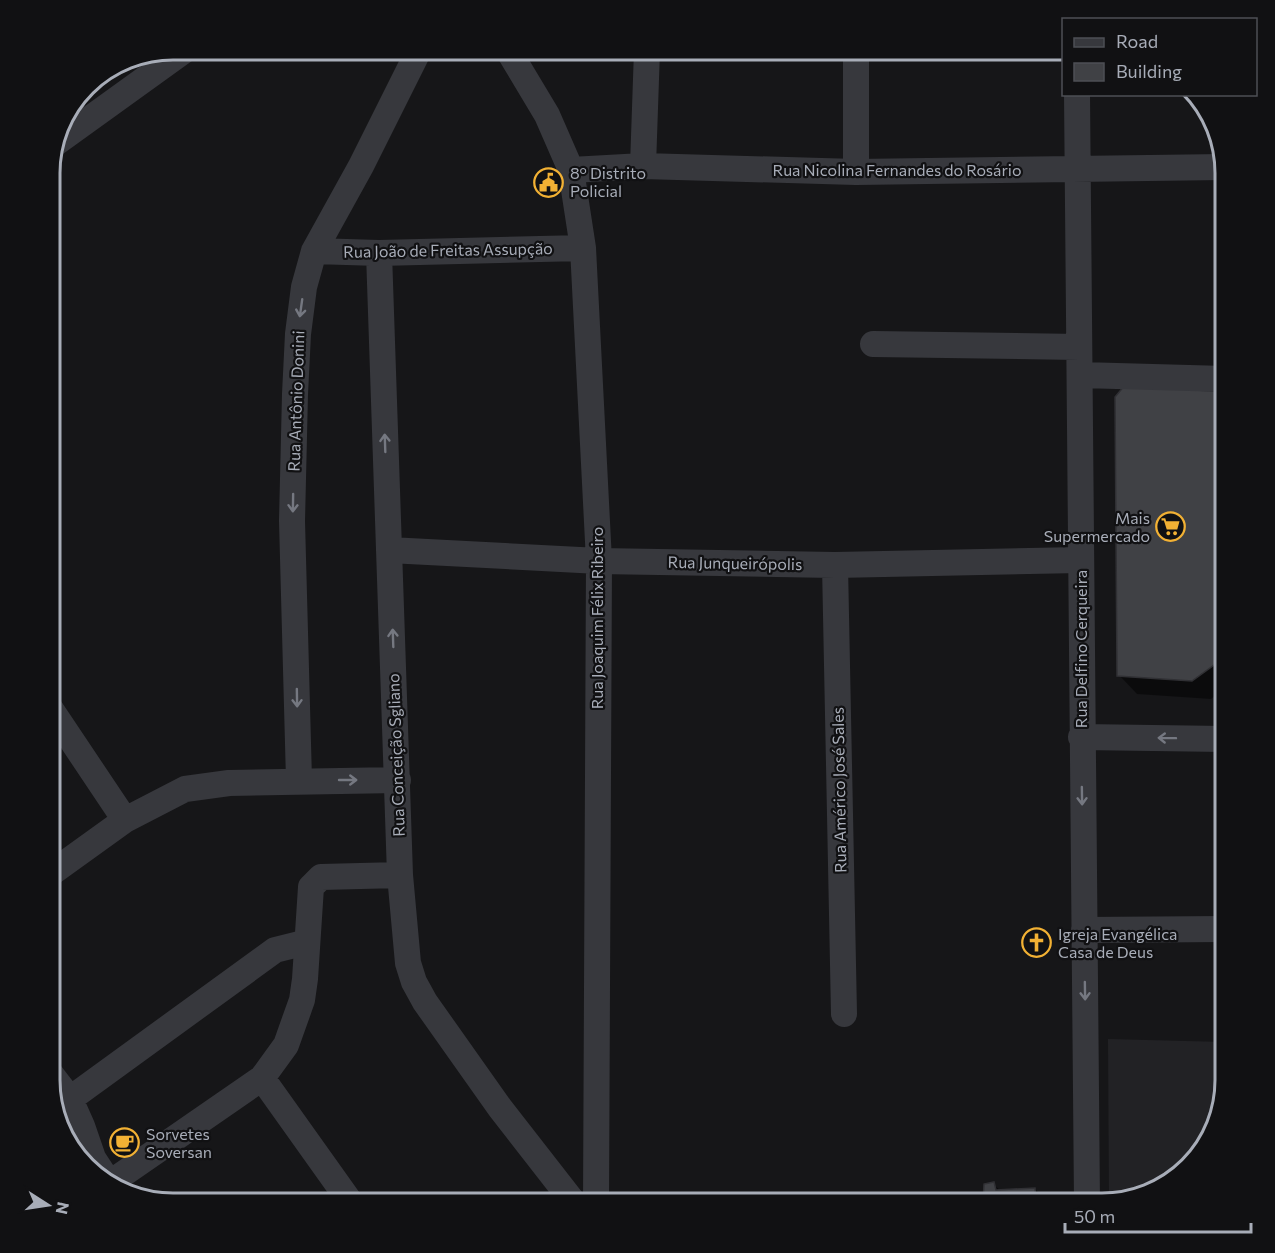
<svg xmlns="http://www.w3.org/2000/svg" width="1275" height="1253" font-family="Commissioner,sans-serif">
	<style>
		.built { fill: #222225 }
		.shadow { fill: #0007 }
		.building { fill: #404145; stroke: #303034; stroke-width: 1.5 }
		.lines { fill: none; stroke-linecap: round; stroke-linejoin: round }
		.minor { stroke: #37383d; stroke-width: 26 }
		.oneway { stroke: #757881 }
		.labels { text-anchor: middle; stroke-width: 4.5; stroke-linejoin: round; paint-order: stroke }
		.street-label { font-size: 16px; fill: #a8adb8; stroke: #111113 }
		.poi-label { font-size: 16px; fill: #a8adb8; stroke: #111113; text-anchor: start }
		.rim { fill: none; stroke: #a8adb8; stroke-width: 3 }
	</style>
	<rect width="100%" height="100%" fill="#161618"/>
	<path class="built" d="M1108,1039L1225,1042V1080L1216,1127L1184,1173L1149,1194L1109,1202Z"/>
	<path class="shadow" d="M1126,387L1225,393V688L1211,699L1137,694L1119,675Z
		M993,1184L1001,1191L1035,1189L1044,1198V1203H984L986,1186Z"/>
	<path class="building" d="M1125,385L1225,392V657L1192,681L1117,676L1115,397Z
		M994,1182L996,1190L1035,1188L1036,1203H983L984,1184Z"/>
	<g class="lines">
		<path class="minor" d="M508,50L547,115L571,170L583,248L599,561L596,1203
			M1077,94L1087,1203
			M56,143L185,50
			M643,166L647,50
			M571,170L643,166L856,172L1224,167
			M856,172V50
			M314,251L379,253L583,248
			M379,253L400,875L408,963L414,982L425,1002L500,1108L574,1203
			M873,344L1079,347
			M1081,375L1225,379
			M389,550L599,561L835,565L1080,560
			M835,565L844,1014
			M50,708L125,820
			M1081,737L1225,739
			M299,780L292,521L295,394L298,334L304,287L314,251L361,166L419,50
			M50,874L125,820L185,789L229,783L398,780
			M1084,930L1225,929
			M50,1073L70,1099L82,1126L93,1158L108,1181
			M262,1078L351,1203
			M70,1099L275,950L307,942
			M110,1183L262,1078L286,1045L302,1000L305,979L311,887L321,877L400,875"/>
	</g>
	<defs><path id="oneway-shaft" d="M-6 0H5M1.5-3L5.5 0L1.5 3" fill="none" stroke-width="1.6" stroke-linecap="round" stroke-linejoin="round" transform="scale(1.5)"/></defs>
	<g class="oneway">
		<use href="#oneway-shaft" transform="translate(301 308) rotate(98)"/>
		<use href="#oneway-shaft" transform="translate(385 443) rotate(-92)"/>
		<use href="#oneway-shaft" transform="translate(293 503) rotate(91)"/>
		<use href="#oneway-shaft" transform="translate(393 638) rotate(-92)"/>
		<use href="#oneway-shaft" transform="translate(297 698) rotate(89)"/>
		<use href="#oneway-shaft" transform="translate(1167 738) rotate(-179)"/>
		<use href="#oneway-shaft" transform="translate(348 780)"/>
		<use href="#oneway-shaft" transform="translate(1082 796) rotate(89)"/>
		<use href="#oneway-shaft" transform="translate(1085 991) rotate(89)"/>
	</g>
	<defs>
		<symbol id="civic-ring" viewBox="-11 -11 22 22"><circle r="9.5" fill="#111113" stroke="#f2b134" stroke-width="1.5"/><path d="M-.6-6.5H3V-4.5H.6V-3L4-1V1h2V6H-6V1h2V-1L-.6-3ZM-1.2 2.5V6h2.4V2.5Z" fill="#f2b134"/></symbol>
		<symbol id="supermarket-ring" viewBox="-11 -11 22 22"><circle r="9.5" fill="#111113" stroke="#f2b134" stroke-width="1.5"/><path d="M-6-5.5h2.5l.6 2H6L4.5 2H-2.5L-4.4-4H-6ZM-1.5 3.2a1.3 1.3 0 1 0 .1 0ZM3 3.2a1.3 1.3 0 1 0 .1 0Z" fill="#f2b134"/></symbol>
		<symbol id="church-ring" viewBox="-11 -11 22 22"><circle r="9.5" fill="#111113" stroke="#f2b134" stroke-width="1.5"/><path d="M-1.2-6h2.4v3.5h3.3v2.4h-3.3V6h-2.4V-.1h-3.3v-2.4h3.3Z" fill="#f2b134"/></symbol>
		<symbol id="cafe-ring" viewBox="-11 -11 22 22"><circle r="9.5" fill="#111113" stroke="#f2b134" stroke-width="1.5"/><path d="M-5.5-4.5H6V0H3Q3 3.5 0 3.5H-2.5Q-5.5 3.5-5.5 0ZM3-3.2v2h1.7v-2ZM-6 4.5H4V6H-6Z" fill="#f2b134"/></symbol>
	</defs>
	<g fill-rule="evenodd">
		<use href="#civic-ring" x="532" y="166" width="33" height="33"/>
		<use href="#supermarket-ring" x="1154" y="510" width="33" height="33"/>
		<use href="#church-ring" x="1020" y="926" width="33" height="33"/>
		<use href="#cafe-ring" x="108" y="1126" width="33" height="33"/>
	</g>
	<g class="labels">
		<g class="street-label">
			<text x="897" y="176">Rua Nicolina Fernandes do Rosário</text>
			<text transform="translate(448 250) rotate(-1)" y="6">Rua João de Freitas Assupção</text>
			<text transform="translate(296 401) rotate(-88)" y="6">Rua Antônio Donini</text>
			<text transform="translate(735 563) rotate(1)" y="6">Rua Junqueirópolis</text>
			<text transform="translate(597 618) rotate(-90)" y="6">Rua Joaquim Félix Ribeiro</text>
			<text transform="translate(1081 649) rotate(-90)" y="6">Rua Delfino Cerqueira</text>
			<text transform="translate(396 755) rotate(-92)" y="6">Rua Conceição Sgliano</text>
			<text transform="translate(839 790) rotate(-91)" y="6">Rua Américo José Sales</text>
		</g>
		<g class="poi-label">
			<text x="570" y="179">8º Distrito<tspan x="570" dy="18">Policial</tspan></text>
			<text x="1150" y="524" text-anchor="end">Mais<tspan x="1150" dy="18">Supermercado</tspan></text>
			<text x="1058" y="940">Igreja Evangélica<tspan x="1058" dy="18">Casa de Deus</tspan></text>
			<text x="146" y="1140">Sorvetes<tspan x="146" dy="18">Soversan</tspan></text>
		</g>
	</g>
	<path d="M0 0H1275V1253H0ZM173 60H1102A113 113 0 0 1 1215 173V1080A113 113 0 0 1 1102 1193H173A113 113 0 0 1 60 1080V173A113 113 0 0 1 173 60Z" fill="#111113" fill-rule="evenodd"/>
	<path class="rim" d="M173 60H1102A113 113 0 0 1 1215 173V1080A113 113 0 0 1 1102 1193H173A113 113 0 0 1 60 1080V173A113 113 0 0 1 173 60Z"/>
	<rect x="1062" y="18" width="195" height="78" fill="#111113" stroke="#4d4f55" stroke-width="1.5"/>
	<rect x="1074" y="38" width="30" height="9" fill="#37383d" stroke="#4d4f55" stroke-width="1.5"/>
	<text x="1116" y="48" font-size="18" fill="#a8adb8">Road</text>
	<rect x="1074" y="63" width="30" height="18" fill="#404145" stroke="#4d4f55" stroke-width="1.5"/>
	<text x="1116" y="78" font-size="18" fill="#a8adb8">Building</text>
	<g transform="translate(48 1205) rotate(102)" stroke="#111113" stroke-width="4.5" paint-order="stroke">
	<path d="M0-4.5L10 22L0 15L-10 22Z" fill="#a8adb8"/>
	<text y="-9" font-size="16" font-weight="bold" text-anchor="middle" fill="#a8adb8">N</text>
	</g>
	<path d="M1065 1223v9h186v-9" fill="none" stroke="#a8adb8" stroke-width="3"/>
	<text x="1074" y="1223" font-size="18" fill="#a8adb8" stroke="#111113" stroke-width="4.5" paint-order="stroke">50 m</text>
</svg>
